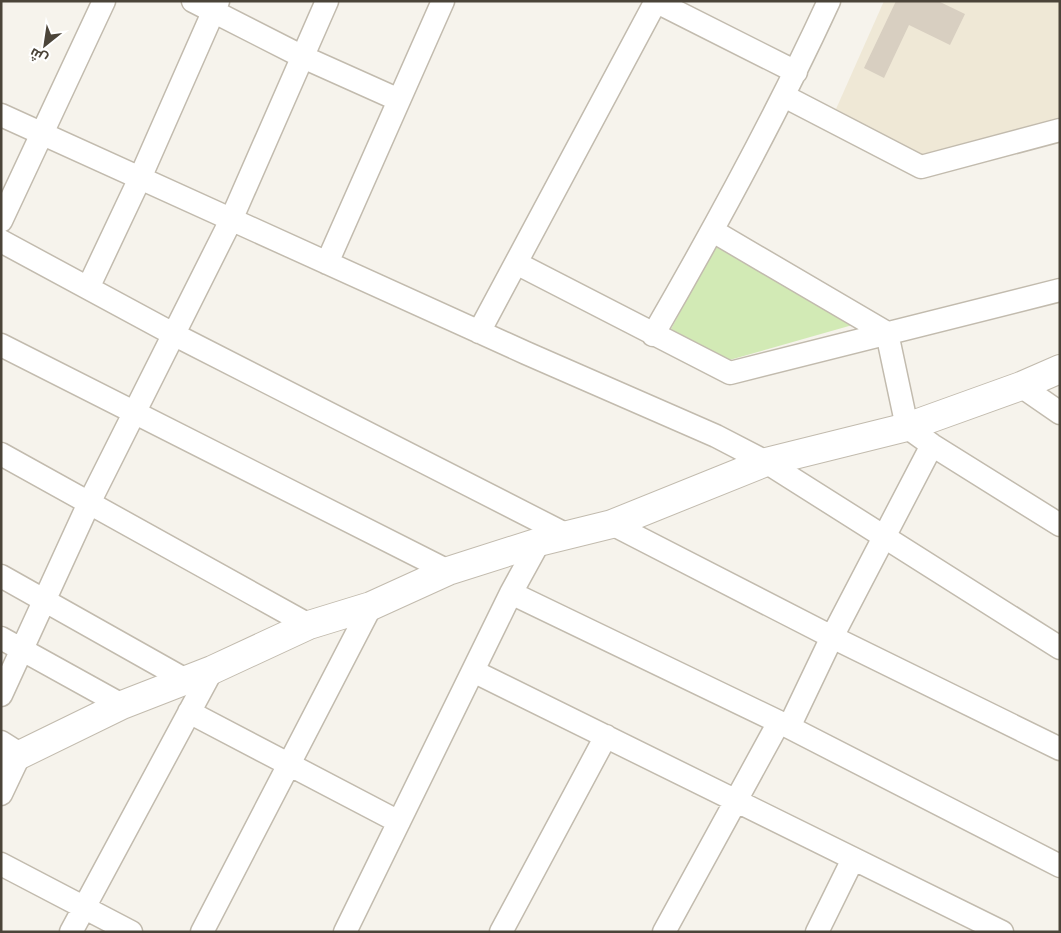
<svg xmlns="http://www.w3.org/2000/svg" width="1061" height="933" font-family="Lato,Cairo,sans-serif">
	<style>
		.education { fill: #efe8d6 }
		.green { fill: #d2eab5 }
		.building { fill: #d8cfc1 }
		.lines { fill: none; stroke-linecap: round; stroke-linejoin: round }
		.minor-casing { stroke: #c2bbae; stroke-width: 25 }
		.tertiary-casing { stroke: #c2bbae; stroke-width: 30 }
		.minor { stroke: #fff; stroke-width: 22 }
		.tertiary { stroke: #fff; stroke-width: 28 }
	</style>
	<rect width="100%" height="100%" fill="#f6f3ec"/>
	<path class="education" d="M884,1H1060V120L922,157L836,109Z"/>
	<path class="green" d="M716,245L856,324L726,361L671,329Z"/>
	<path class="building" d="M896,1H938L965,14L950,45L909,25L884,78L864,68Z"/>
	<g class="lines">
		<defs>
			<path id="minor" d="M193,1L303,57L399,100
				M655,1L796,72
				M784,96L921,167L1060,130
				M1,115L526,353L716,436L766,462L1060,648
				M1,221L104,1
				M713,231L887,333L907,427L932,445L1060,525
				M1,241L175,335L569,536
				M327,263L443,1
				M516,263L730,373L1060,290
				M88,288L140,178L218,1
				M479,332L656,1
				M653,335C716,226 776,116 829,1
				M1,345L448,571
				M1021,386L1060,413
				M1,454L309,625
				M612,524L832,637L1060,749
				M1,576L184,679
				M511,593L779,722L1060,866
				M1,638L122,705
				M473,671L1002,932
				M1,695L89,503L231,220L327,1
				M189,712L399,822
				M789,727L832,637L932,445
				M1,742L20,754L1,794
				M1,864L131,932
				M71,932L212,670
				M202,932L371,606
				M345,932L511,593L539,542
				M501,932L606,736
				M664,932L779,722
				M817,932L853,859"/>
			<path id="tertiary" d="M1,764L122,705L212,670L309,625L371,606L448,571L539,542L612,524L766,462L907,427L1021,386L1060,369"/>
		</defs>
		<use href="#minor" class="minor-casing"/>
		<use href="#tertiary" class="tertiary-casing"/>
		<use href="#minor" class="minor"/>
		<use href="#tertiary" class="tertiary"/>
	</g>
	<rect width="1061" height="933" fill="none" stroke="#4b4439" stroke-width="5"/>
	<g transform="translate(45 45) rotate(210)" stroke="#ffffff" stroke-width="4" paint-order="stroke">
	<path d="M0-4L9 19L0 12L-9 19Z" fill="#4b4439"/>
	<text y="-8" font-size="14" font-weight="bold" text-anchor="middle" fill="#4b4439">ش</text>
	</g>
</svg>
